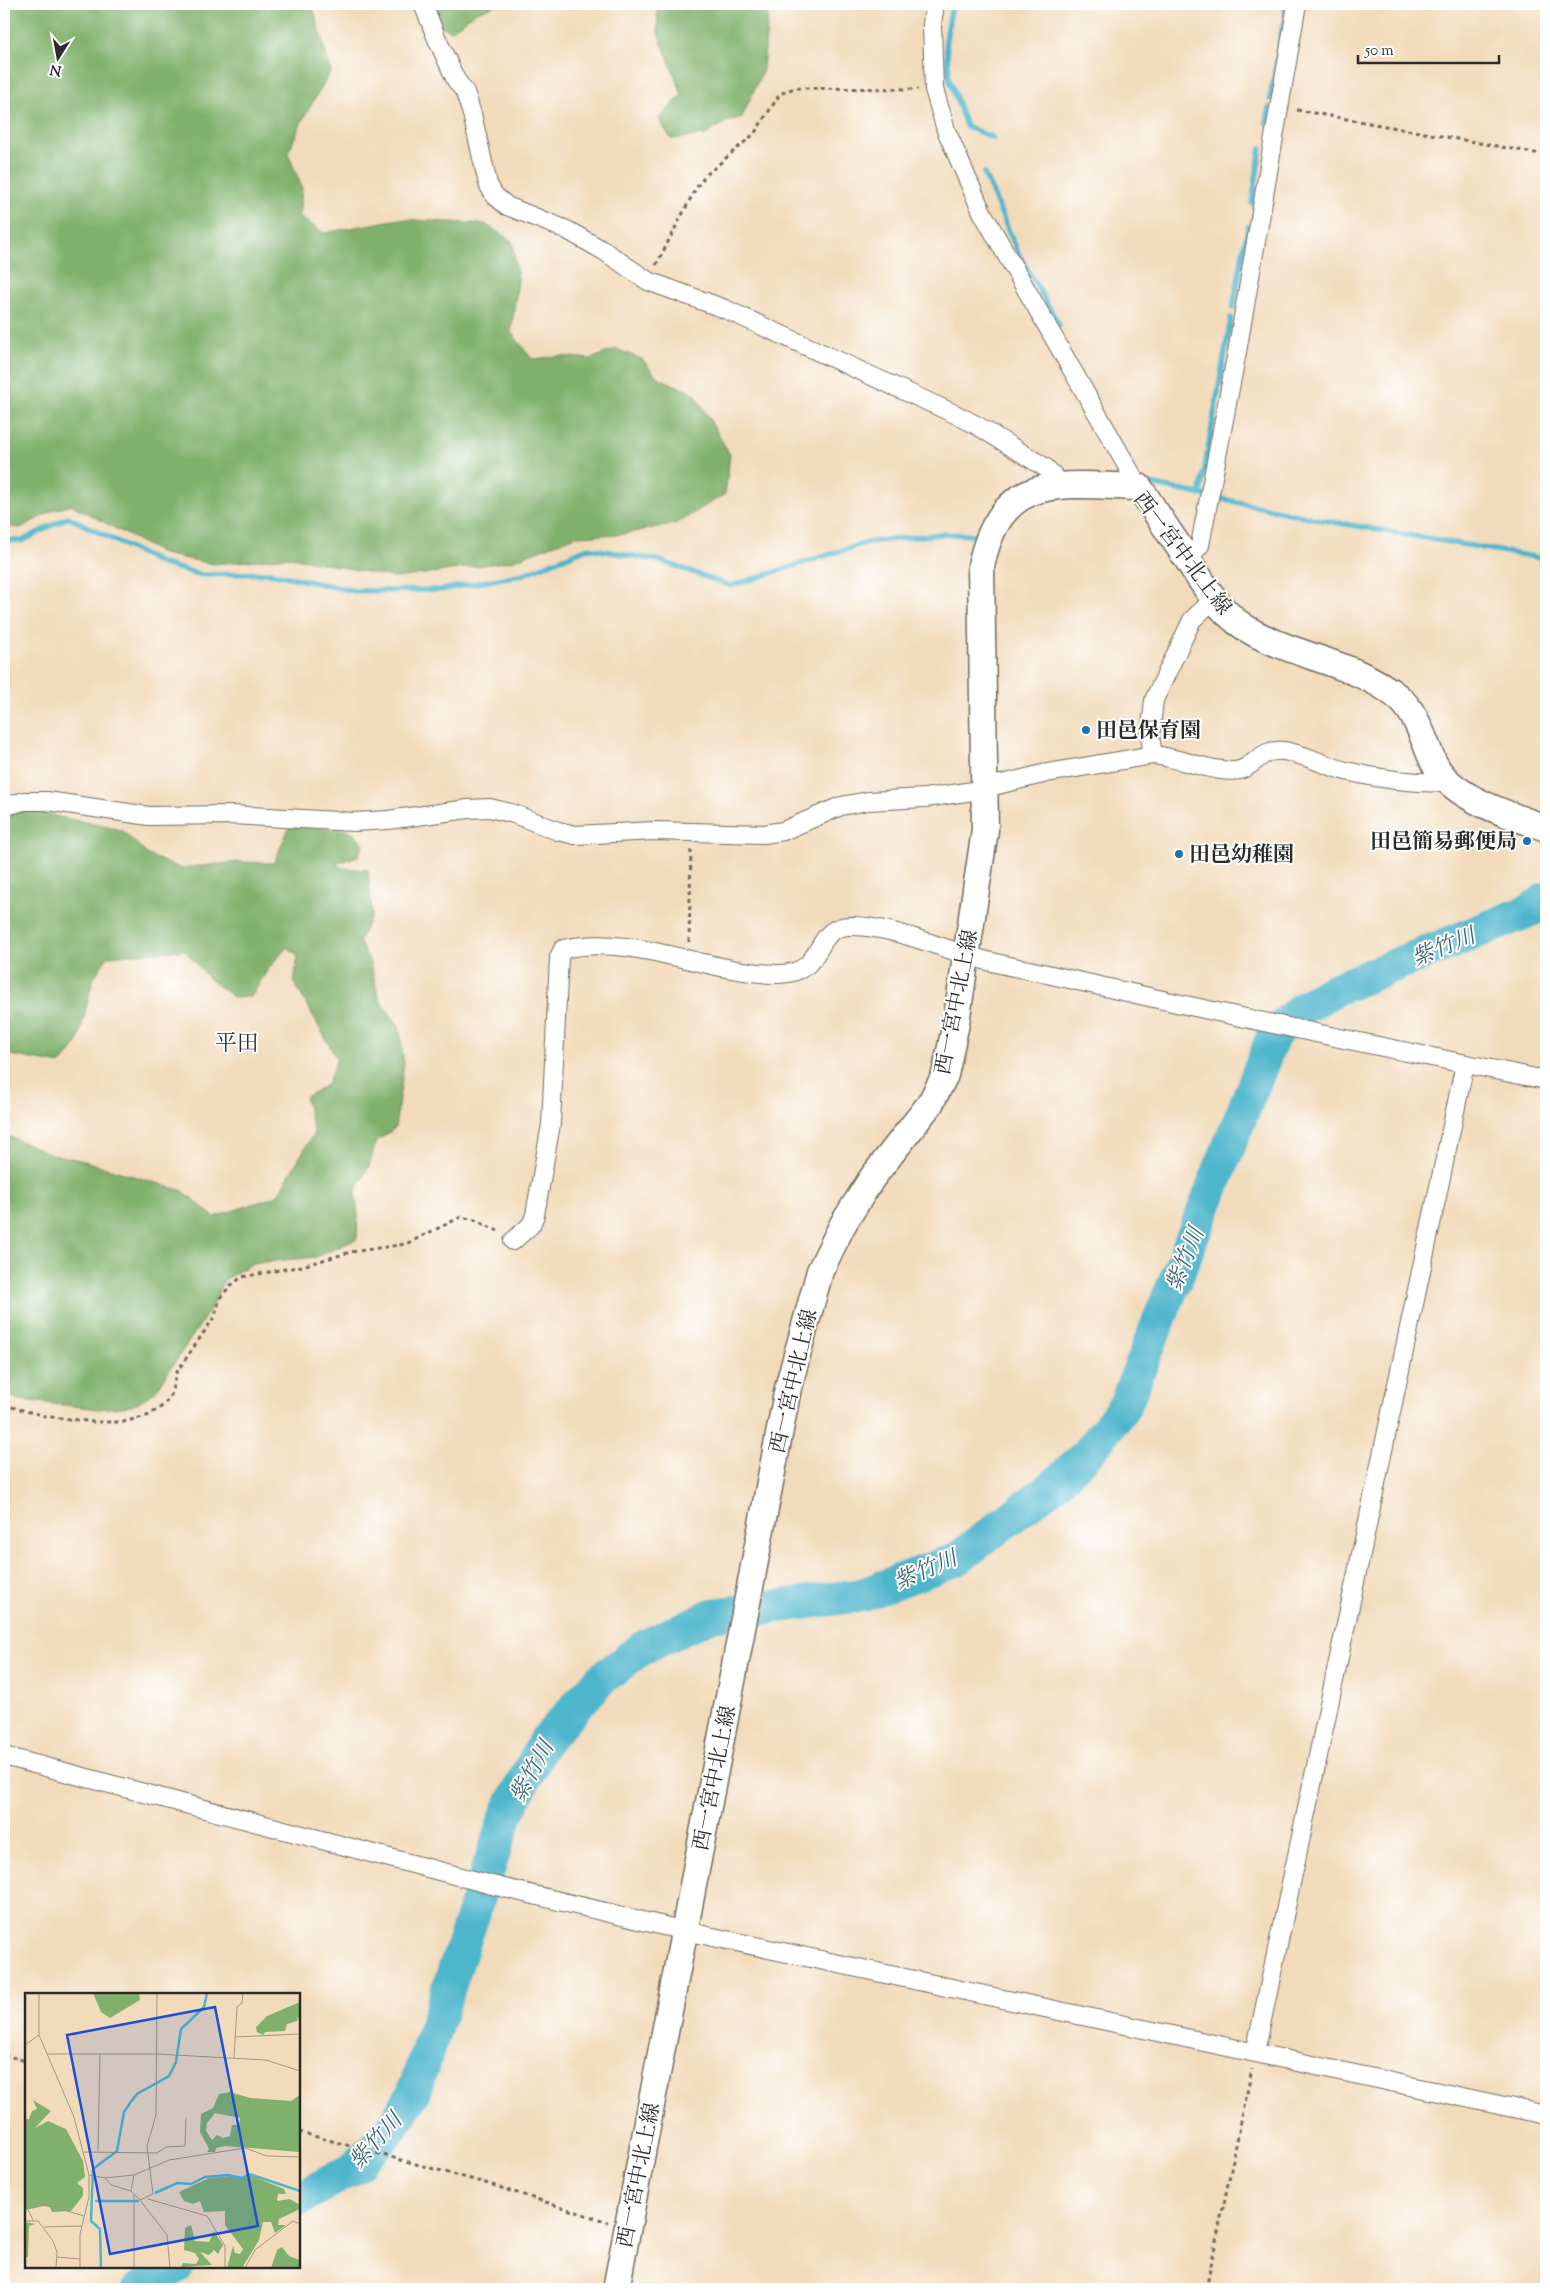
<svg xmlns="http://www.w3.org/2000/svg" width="1550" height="2293" font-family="'Sorts Mill Goudy','Noto Serif JP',serif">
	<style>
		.forest { fill: #80b16c; stroke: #566e4c }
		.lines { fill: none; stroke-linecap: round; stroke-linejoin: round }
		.stream { stroke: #4eb5cc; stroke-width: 5.5 }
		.river { stroke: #4eb5cc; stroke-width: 34 }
		.street-casing { stroke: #71695d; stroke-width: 20 }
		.secondary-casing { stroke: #71695d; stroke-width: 29 }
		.path { stroke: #71695d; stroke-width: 3; stroke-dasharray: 4 4; stroke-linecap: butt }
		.street { stroke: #fff; stroke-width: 18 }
		.secondary { stroke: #fff; stroke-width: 26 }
		.poi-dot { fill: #1f6fb2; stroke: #fff; stroke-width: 2 }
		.labels { text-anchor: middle; stroke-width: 4; stroke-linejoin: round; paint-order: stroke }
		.street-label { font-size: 21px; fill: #2b2b2b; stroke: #fff }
		.poi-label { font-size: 21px; font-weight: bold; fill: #2b2b2b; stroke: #fff; text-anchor: start }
		.water-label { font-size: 22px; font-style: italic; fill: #39626b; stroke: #fff }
		.neighbourhood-label { font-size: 22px; fill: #2b2b2b; stroke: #fff }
		.inset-river { fill: none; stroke: #4eb5cc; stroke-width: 2.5 }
		.inset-road { fill: none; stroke: #a29581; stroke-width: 1 }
		.view { fill: #1d4ed8; fill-opacity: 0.15; stroke: #1d4ed8; stroke-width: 2.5 }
		.inset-edge { fill: none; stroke: #2b2b2b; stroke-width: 2.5 }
	</style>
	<rect width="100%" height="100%" fill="#fff"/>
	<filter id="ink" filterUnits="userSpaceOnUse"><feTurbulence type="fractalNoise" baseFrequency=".02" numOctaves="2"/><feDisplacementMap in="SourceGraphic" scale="10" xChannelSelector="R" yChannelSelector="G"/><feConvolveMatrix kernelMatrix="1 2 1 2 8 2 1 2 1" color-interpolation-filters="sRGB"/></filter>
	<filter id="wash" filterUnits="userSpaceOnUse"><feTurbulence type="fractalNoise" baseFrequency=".0096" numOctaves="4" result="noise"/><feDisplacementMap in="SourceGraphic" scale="20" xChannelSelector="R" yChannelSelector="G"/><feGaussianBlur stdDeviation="1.12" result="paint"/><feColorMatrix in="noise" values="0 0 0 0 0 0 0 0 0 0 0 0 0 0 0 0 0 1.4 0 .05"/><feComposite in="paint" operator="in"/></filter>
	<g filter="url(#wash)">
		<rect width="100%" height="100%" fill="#f2dbbb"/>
		<path class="forest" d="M4,4H312L331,71L303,119L288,153L302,188L299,217L324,233L399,219L485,224L512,241L518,279L511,332L532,359L561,356L591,359L616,349L642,359L657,377L695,394L730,455L725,494L677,523L624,534L576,536L511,561L397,578L291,557L213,564L163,554L72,505L54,510L20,528L4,526Z
			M430,4H495L494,6L476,12L451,31L436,23Z
			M657,4H769L763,70L742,117L726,122L705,135L671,139L659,119L682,94L658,33Z
			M27,810L122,830L148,855L179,868L239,862L274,863L289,827L349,830L364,843L358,856L336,864L342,868L368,870L372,915L359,941L369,960L380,1000L399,1026L404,1064L395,1128L376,1142L369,1166L355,1193L358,1214L357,1239L316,1257L253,1263L224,1280L209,1311L155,1392L132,1406L99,1409L19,1400L4,1393V1134L52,1154L84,1161L183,1191L214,1217L277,1196L314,1133L305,1097L327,1085L337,1059L294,982L298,956L287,947L269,968L251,997L235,998L210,980L185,950L108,956L93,979L78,1042L61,1064L4,1054V816Z"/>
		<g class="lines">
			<path class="stream" d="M952,4L946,40L949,78L966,126L993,138
				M1285,14L1286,4
				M1270,99L1283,25
				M1267,123L1269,108
				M984,173L1019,255L1059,325
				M1252,203L1261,148
				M1233,308L1248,227
				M1146,483L1322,520L1546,559
				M1200,495L1231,318
				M4,540L22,541L68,517L162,564L202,575L270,573L354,591L441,590L524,574L588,548L661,561L731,586L868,542L940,534L976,535"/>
			<path class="river" d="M299,2199L354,2168L389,2132L413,2094L507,1813L544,1742L600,1680L642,1648L712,1615L862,1595L957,1559L1054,1485L1089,1452L1125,1405L1274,1034L1301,1009L1336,989L1531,910L1546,899
				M139,2289L177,2267"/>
		</g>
	</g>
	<g filter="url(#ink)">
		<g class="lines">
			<defs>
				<path id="street" d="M423,4L437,39L456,80L465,92L472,114L488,184L494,195L507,206L567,230L604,251L648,281L725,309L957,415L978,426L1046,468L1054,476L1058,485
					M935,4L932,24L934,89L946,130L982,212L1139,487
					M1188,560L1200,545L1237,352L1297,4
					M1153,755L1150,736L1154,700L1192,620L1213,600
					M4,807L24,801H47L149,816L233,815L354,822L388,820L468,809L490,808L514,814L558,831L575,835L654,831L764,834L783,831L841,806L868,801L925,798L973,791L1047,773L1153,755C1177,757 1220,775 1240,770C1257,764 1262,748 1284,751C1305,754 1325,766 1346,771C1378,779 1415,783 1448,783
					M513,1241L531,1225L535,1215L551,1124L559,957L563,949C634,933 705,973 777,974C829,975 810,924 853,926C892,927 930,944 967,955C993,964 1021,968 1047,974C1213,1012 1379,1047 1546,1080
					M4,1756L492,1885L685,1931L1546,2115
					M1255,2053L1465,1064"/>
				<path id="secondary" d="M616,2289L788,1388L820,1271L843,1224L872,1178L930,1104L945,1075L956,1023L985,830L981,566C1001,470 1062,485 1139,487C1155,511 1170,534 1186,557C1206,588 1221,616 1256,634C1302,658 1357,664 1398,697C1418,714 1423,740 1434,763C1452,799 1510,815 1546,828"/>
			</defs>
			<use href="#street" class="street-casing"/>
			<use href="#secondary" class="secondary-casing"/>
			<path class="path" d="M1297,110L1546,155
				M656,265L696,188L706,175L754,134L780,94L794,88L918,89
				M689,942L691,849
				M4,1405L45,1416L94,1422H123L147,1416L164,1405L171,1395L176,1373L215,1316L220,1298L230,1286L242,1277L302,1266L351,1252L406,1244L461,1217L475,1220L498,1231
				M4,2055L26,2061
				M299,2132L489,2184L608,2222
				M1206,2289L1252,2069"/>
			<use href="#street" class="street"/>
			<use href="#secondary" class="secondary"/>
		</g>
	</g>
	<g class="poi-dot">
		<circle cx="1086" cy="730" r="5"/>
		<circle cx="1527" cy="841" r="5"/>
		<circle cx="1179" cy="854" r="5"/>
	</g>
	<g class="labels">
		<g class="street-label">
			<text transform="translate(1183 553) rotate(53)" y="7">西一宮中北上線</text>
			<text transform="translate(956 1002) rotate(-79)" y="7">西一宮中北上線</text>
			<text transform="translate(793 1381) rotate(-77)" y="7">西一宮中北上線</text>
			<text transform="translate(714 1778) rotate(-79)" y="7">西一宮中北上線</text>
			<text transform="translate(638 2175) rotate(-79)" y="7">西一宮中北上線</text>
		</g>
		<g class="poi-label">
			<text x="1096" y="737">田邑保育園</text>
			<text x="1517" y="848" text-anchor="end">田邑簡易郵便局</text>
			<text x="1189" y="861">田邑幼稚園</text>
		</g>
		<g class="water-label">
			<text transform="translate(1443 946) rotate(-22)" y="8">紫竹川</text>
			<text transform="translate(1184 1259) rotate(-68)" y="8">紫竹川</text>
			<text transform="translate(925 1569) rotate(-23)" y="8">紫竹川</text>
			<text transform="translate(531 1771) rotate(-61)" y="8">紫竹川</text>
			<text transform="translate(375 2140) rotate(-48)" y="8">紫竹川</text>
		</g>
		<g class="neighbourhood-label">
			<text x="237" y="1050">平田</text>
		</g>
	</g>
	<g transform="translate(25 1993)">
		<rect width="275" height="275" fill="#f2dbbb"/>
		<path d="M68,0H114L115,7L85,25L76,19ZM275,9V21L272,28L262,31L260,38L240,39L238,42L232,39L231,34L242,23ZM205,99L225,105L266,108L275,102L274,159L200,153L191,155L190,159H182L184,156L175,139L176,121L188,115L194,101ZM190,120L215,125L214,132H207L205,143L198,145L192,142L187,147L181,138L182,130ZM8,107L26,118L10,135L23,128L41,136L58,168L60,184L52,190L58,195V203L46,218L27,219L25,214L19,213L0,217V126H4L7,118L12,116ZM225,182L259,196L261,201H253L252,208L265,206L275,212V216L254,226L253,232H261L250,240L246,229H238L234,247L217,275H202L208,253L210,260L215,261L218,256L200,232V218L179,219L175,208L168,211L159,208L154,199L184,185L207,183L217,186ZM0,229L10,231L4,233L3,264L0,265ZM166,232L170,248L184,249L189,238L198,252L193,261L189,257L184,262L175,259L187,272L156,274L158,270L171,271L174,266L170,260L159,257L160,235ZM257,254L264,263L275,267L274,275H246L252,257Z" fill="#80b16c" fill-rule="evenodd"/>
		<path class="inset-river" d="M130,200L152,190L166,191L180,184L203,182L217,185L224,181L275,198M70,208H114M76,275L75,236L66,228L68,176L92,158L99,119L105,110L112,101L144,83L151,69L156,36L179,14L182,0"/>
		<path class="inset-road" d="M14,0V42L49,124L64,182V204L55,241V275M210,44L275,41M0,52L14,42M22,61H132L241,67L275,78M209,65L212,14L217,10L218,0M73,158L75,60M58,159L132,160L141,154L160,153L161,124M64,182L80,185L86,192L106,198L115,207L128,201L122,153L131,122L132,0M80,185L109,182L144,167L220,155L242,163L275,164M106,198L109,182M109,201V275M123,206L182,223L200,253V275M115,207L142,242L145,275M0,210L22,212L59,223M0,210L8,227M0,228H13L28,248L32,259L31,275M19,234L56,233M32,264L55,266M220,275L230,257L268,228L275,231"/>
		<path class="view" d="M190,14L233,233L85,261L42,42Z"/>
		<rect width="275" height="275" class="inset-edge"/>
	</g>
	<rect width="1550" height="2293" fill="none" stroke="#fff" stroke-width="20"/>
	<g transform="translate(58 58) rotate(191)" stroke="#ffffff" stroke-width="4" paint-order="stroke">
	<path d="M0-4L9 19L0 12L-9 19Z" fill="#2b2b2b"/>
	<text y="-8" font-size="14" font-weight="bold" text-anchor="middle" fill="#2b2b2b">N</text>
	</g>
	<path d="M1358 55v8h141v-8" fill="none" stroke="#2b2b2b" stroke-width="2.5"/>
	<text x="1365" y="55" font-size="15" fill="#2b2b2b" stroke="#ffffff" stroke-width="4" paint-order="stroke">50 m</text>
</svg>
